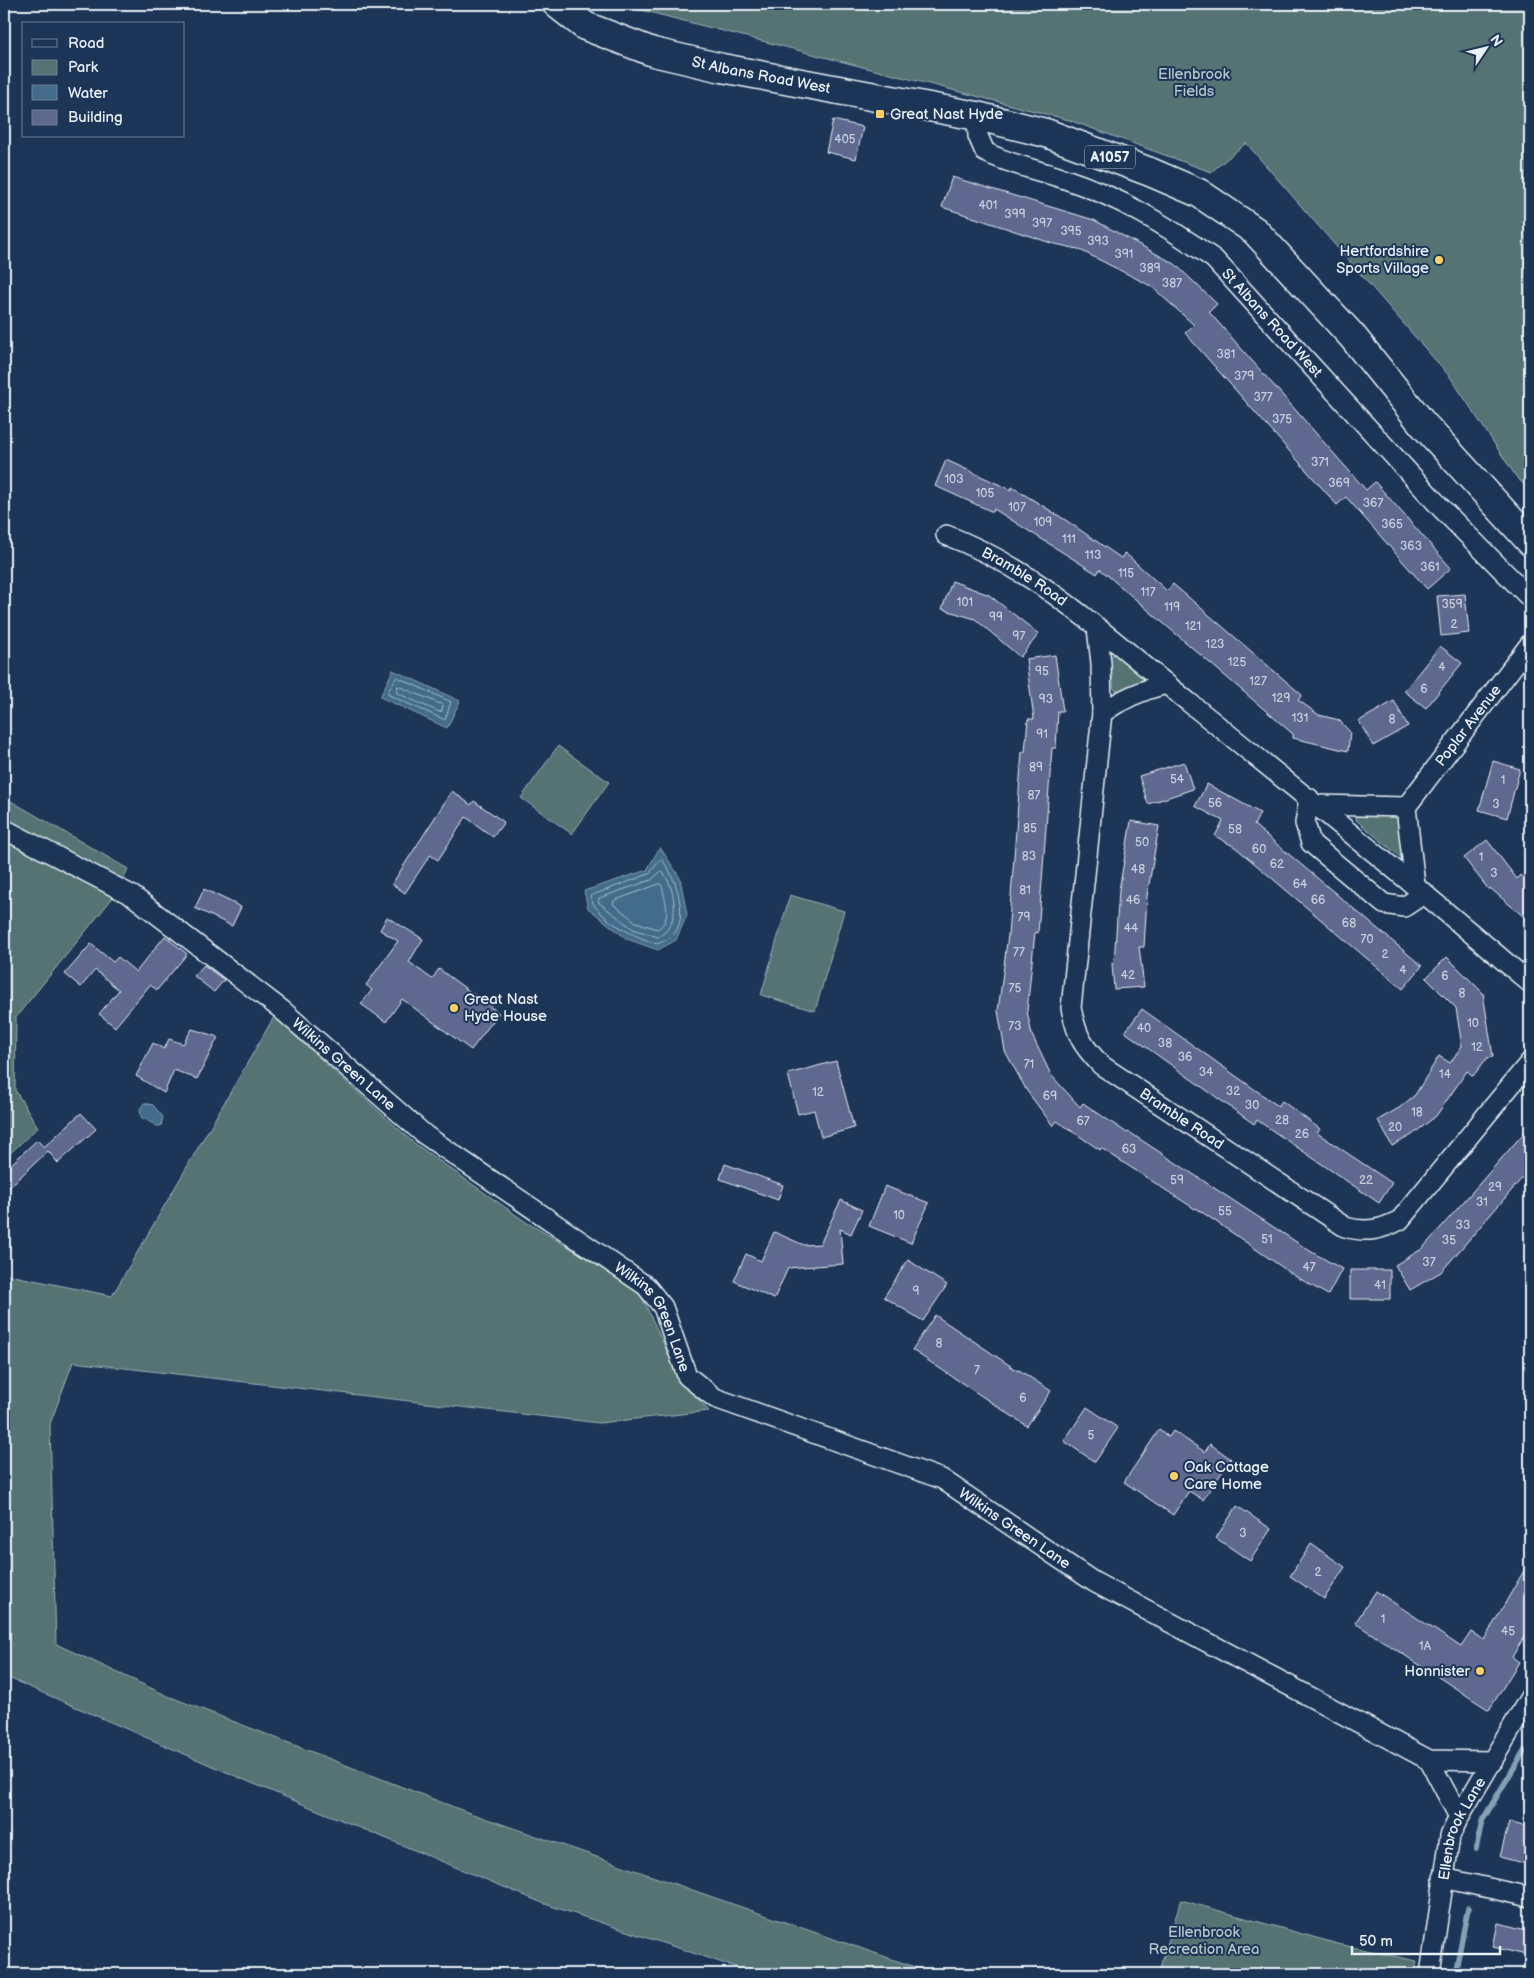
<svg xmlns="http://www.w3.org/2000/svg" width="1534" height="1978" font-family="'Balsamiq Sans',sans-serif">
	<style>
		.green { fill: #547372; stroke: #9eb2b5 }
		.water { fill: #436c8a; stroke: #85a1b6 }
		.lines { fill: none; stroke-linecap: round; stroke-linejoin: round }
		.shore { stroke: #a6bccc; stroke-width: 1 }
		.stream { stroke: #85a1b6; stroke-width: 5.5 }
		.building { fill: #5e678e; stroke: #e8f1f8 }
		.minor-casing { stroke: #e8f1f8; stroke-width: 22 }
		.primary-casing { stroke: #e8f1f8; stroke-width: 31 }
		.minor { stroke: #1d3557; stroke-width: 19 }
		.primary { stroke: #1d3557; stroke-width: 28 }
		.poi-dot { fill: #ffd166; stroke: #1d3557; stroke-width: 2 }
		.labels { text-anchor: middle; stroke-width: 4; stroke-linejoin: round; paint-order: stroke }
		.number-label { font-size: 12px; fill: #c6cede }
		.shield { fill: #1d3557; stroke: #abb9c8; stroke-width: 1 }
		.shield-label { font-size: 14px; font-weight: bold; fill: #e8f1f8 }
		.street-label { font-size: 15px; fill: #e8f1f8; stroke: #1d3557 }
		.park-label { font-size: 15px; fill: #b4c5c9; stroke: #1d3557 }
		.poi-label { font-size: 15px; fill: #e8f1f8; stroke: #1d3557; text-anchor: start }
	</style>
	<rect width="100%" height="100%" fill="#1d3557"/>
	<filter id="ink" filterUnits="userSpaceOnUse"><feTurbulence type="fractalNoise" baseFrequency=".02" numOctaves="2"/><feDisplacementMap in="SourceGraphic" scale="10" xChannelSelector="R" yChannelSelector="G"/><feConvolveMatrix kernelMatrix="1 2 1 2 8 2 1 2 1" color-interpolation-filters="sRGB"/></filter>
	<g filter="url(#ink)">
		<path class="green" d="M618,4H1530V490L1517,478L1451,378L1246,143L1211,172L1069,120Z
			M1116,653L1144,676L1142,681L1118,692L1114,689L1109,657Z
			M558,746L609,782L572,834L521,798Z
			M4,797L128,869L115,895L16,1017L15,1090L38,1127L4,1159Z
			M1394,815L1400,819L1404,860L1356,820V816Z
			M790,895L844,911L815,1011L761,995Z
			M274,1017L414,1143L526,1222L599,1265L641,1295L680,1379L709,1411L599,1423L73,1362L50,1424L56,1644L168,1696L464,1811L935,1974H756L545,1904L254,1784L4,1676V1274L112,1296Z
			M1181,1900L1338,1944L1417,1961L1414,1974H1158Z"/>
		<path class="water" d="M393,670L460,701L447,728L380,697Z
			M660,847L680,878L687,915L676,940L658,950L627,939L588,908L584,891L647,870Z
			M144,1103L153,1105L163,1117L161,1126H157L141,1117L140,1109Z"/>
		<g class="lines">
			<path class="shore" d="M397,677L451,702L445,720L389,695L388,692Z
				M398,686L443,705L442,711L439,712L397,693Z
				M661,859C676,874 691,921 671,937C667,940 662,942 657,944C636,937 596,919 590,896L649,874Z
				M662,871C677,890 681,925 658,937L633,929L598,902L599,898L651,880Z
				M660,884L662,886C665,900 673,921 657,929L636,922L613,904L614,901Z"/>
			<path class="stream" d="M1530,1742V1741
				M1476,1849L1482,1821L1524,1751
				M1455,1974L1468,1908"/>
		</g>
		<path class="building" d="M833,120L863,127L856,159L826,152Z
			M952,177L1094,220L1175,264L1217,304L1209,312L1366,490L1375,482L1451,568L1427,589L1346,497L1337,505L1185,333L1194,325L1151,286L1078,249L1051,243L942,207Z
			M946,460L1011,490L1012,487L1064,519L1121,558L1125,553L1167,591L1173,584L1302,695L1298,700L1319,715L1339,720L1350,732L1348,751L1293,738V734L1100,569L1097,574L994,509L993,512L935,486Z
			M952,581L989,595L1039,634L1020,657L975,619L942,609Z
			M1465,594L1469,633L1441,636L1437,596Z
			M1440,646L1462,663L1426,708L1404,691Z
			M1055,655L1063,711H1058L1056,748H1052L1038,933L1035,932L1027,1011L1032,1035L1051,1075L1080,1107L1083,1103L1127,1133L1129,1132L1310,1251L1342,1269L1328,1295L1295,1276L1196,1208L1195,1209L1101,1148L1100,1150L1057,1121L1053,1126L1027,1091L1005,1051L998,1011L1008,935L1022,752H1025L1028,719H1034L1026,659Z
			M1394,701L1408,726L1373,746L1359,721Z
			M1493,761L1520,769L1507,818L1479,810Z
			M1184,762L1193,789L1148,804L1139,776Z
			M1207,784L1260,813L1254,825L1422,966L1403,989L1235,847L1215,836L1223,821L1195,806Z
			M452,791L471,805L474,801L504,822L493,837L466,817L438,860L430,855L405,893L392,884Z
			M1131,821L1159,826L1147,896L1144,947H1139L1144,987L1114,989L1112,963H1114L1119,890Z
			M1487,840L1517,879L1520,875L1530,884V922L1490,888L1489,890L1464,858Z
			M204,889L241,907L232,926L195,908Z
			M387,917L423,939L409,962L432,979L439,969L499,1013L471,1050L402,999L386,1022L361,1004L372,990L366,985L398,941L380,930Z
			M165,936L187,954L157,990L150,985L115,1027L99,1014L119,990L95,970L81,987L65,974L91,944L113,962L118,957L136,972Z
			M1447,957L1483,993L1493,1057L1487,1058L1473,1076L1467,1071L1436,1116L1412,1135L1392,1146L1378,1120L1399,1108L1415,1095L1439,1056L1450,1063L1462,1046L1456,1008L1426,978Z
			M204,965L224,980L214,992L194,976Z
			M1142,1009L1278,1106L1282,1101L1320,1129L1317,1133L1392,1183L1379,1203L1257,1120L1254,1124L1125,1032Z
			M192,1029L218,1037L197,1079L174,1070L164,1093L136,1076L153,1043L164,1049L169,1039L183,1044Z
			M836,1061L854,1128L821,1137L814,1110L798,1114L788,1074Z
			M81,1113L96,1129L58,1163L48,1151L4,1192V1171L37,1140L44,1147Z
			M1530,1126V1169L1441,1272L1410,1290L1395,1265L1422,1249Z
			M725,1164L783,1185L778,1200L720,1179Z
			M885,1186L929,1203L911,1243L869,1226Z
			M841,1200L862,1210L851,1234L840,1229L843,1264L788,1268L774,1299L734,1281L746,1254L761,1261L774,1232L804,1245L820,1244Z
			M908,1260L947,1285L923,1321L884,1297Z
			M1350,1270H1390V1299H1350Z
			M935,1315L1018,1371L1019,1370L1051,1391L1027,1426L912,1350Z
			M1087,1407L1118,1428L1095,1462L1064,1441Z
			M1159,1430L1169,1437L1173,1431L1205,1452L1210,1444L1231,1459L1203,1500L1189,1491L1173,1515L1124,1482Z
			M1237,1506L1271,1529L1250,1561L1216,1538Z
			M1311,1544L1345,1567L1324,1599L1290,1576Z
			M1530,1560V1627L1512,1657L1519,1662L1489,1710L1355,1623L1376,1591L1461,1647L1471,1632L1484,1640Z
			M1509,1822L1530,1828V1865L1500,1857Z
			M1498,1923L1530,1931V1956L1493,1947Z"/>
		<g class="lines">
			<defs>
				<g id="minor">
					<path id="s1" d="M977,116L978,136L985,152C1011,165 1038,170 1065,179C1120,197 1167,226 1214,259L1442,509L1530,598"/>
					<path id="s2" d="M946,535C1039,570 1114,642 1191,704C1305,796 1419,888 1530,983"/>
					<path d="M1097,628L1101,663L1102,713"/>
					<path id="s3" d="M1166,684C1142,690 1123,698 1102,713L1071,1008C1077,1036 1081,1044 1101,1065L1345,1227C1366,1233 1381,1230 1400,1220L1530,1062"/>
					<path d="M1309,798L1305,823L1311,843L1384,904L1404,907L1425,893"/>
					<path d="M1318,805L1406,807"/>
					<path id="s4" d="M4,829L133,896L282,1010L425,1135L646,1286L663,1307L687,1376L715,1398L942,1479L1094,1582L1429,1760L1493,1761"/>
					<path id="s5" d="M1415,885L1406,807L1530,644"/>
					<path d="M1429,1760L1459,1817"/>
					<path d="M1443,1878L1530,1897"/>
					<path id="s6" d="M1430,1974L1450,1836L1459,1817L1530,1697"/>
				</g>
				<g id="primary">
					<path id="s7" d="M557,4L585,26L653,52L722,68L977,116L1046,133L1150,172L1199,193L1255,231L1352,336L1422,423L1530,541"/>
				</g>
			</defs>
			<use href="#minor" class="minor-casing"/>
			<use href="#primary" class="primary-casing"/>
			<use href="#minor" class="minor"/>
			<use href="#primary" class="primary"/>
		</g>
	</g>
	<g class="poi-dot">
		<rect x="875" y="109" width="10" height="10" rx="2.5"/>
		<circle cx="1439" cy="260" r="5"/>
		<circle cx="454" cy="1008" r="5"/>
		<circle cx="1174" cy="1476" r="5"/>
		<circle cx="1480" cy="1671" r="5"/>
	</g>
	<g class="labels">
		<g class="number-label">
			<text x="845" y="143">405</text>
			<text x="988" y="209">401</text>
			<text x="1015" y="218">399</text>
			<text x="1042" y="227">397</text>
			<text x="1071" y="235">395</text>
			<text x="1098" y="245">393</text>
			<text x="1124" y="258">391</text>
			<text x="1150" y="272">389</text>
			<text x="1172" y="287">387</text>
			<text x="1226" y="358">381</text>
			<text x="1244" y="380">379</text>
			<text x="1263" y="401">377</text>
			<text x="1282" y="423">375</text>
			<text x="1320" y="466">371</text>
			<text x="954" y="483">103</text>
			<text x="1339" y="487">369</text>
			<text x="985" y="497">105</text>
			<text x="1373" y="507">367</text>
			<text x="1017" y="511">107</text>
			<text x="1043" y="526">109</text>
			<text x="1392" y="528">365</text>
			<text x="1069" y="543">111</text>
			<text x="1411" y="550">363</text>
			<text x="1093" y="559">113</text>
			<text x="1430" y="571">361</text>
			<text x="1126" y="577">115</text>
			<text x="1148" y="596">117</text>
			<text x="965" y="606">101</text>
			<text x="1452" y="608">359</text>
			<text x="1172" y="611">119</text>
			<text x="996" y="621">99</text>
			<text x="1454" y="628">2</text>
			<text x="1193" y="630">121</text>
			<text x="1019" y="640">97</text>
			<text x="1215" y="648">123</text>
			<text x="1237" y="666">125</text>
			<text x="1442" y="671">4</text>
			<text x="1042" y="675">95</text>
			<text x="1258" y="685">127</text>
			<text x="1424" y="693">6</text>
			<text x="1281" y="702">129</text>
			<text x="1046" y="703">93</text>
			<text x="1300" y="722">131</text>
			<text x="1392" y="723">8</text>
			<text x="1042" y="738">91</text>
			<text x="1036" y="771">89</text>
			<text x="1177" y="783">54</text>
			<text x="1503" y="784">1</text>
			<text x="1034" y="799">87</text>
			<text x="1215" y="807">56</text>
			<text x="1496" y="808">3</text>
			<text x="1030" y="832">85</text>
			<text x="1235" y="833">58</text>
			<text x="1142" y="846">50</text>
			<text x="1259" y="853">60</text>
			<text x="1029" y="860">83</text>
			<text x="1481" y="861">1</text>
			<text x="1277" y="868">62</text>
			<text x="1138" y="873">48</text>
			<text x="1494" y="877">3</text>
			<text x="1300" y="888">64</text>
			<text x="1025" y="894">81</text>
			<text x="1133" y="904">46</text>
			<text x="1318" y="904">66</text>
			<text x="1024" y="921">79</text>
			<text x="1349" y="927">68</text>
			<text x="1131" y="932">44</text>
			<text x="1367" y="943">70</text>
			<text x="1019" y="956">77</text>
			<text x="1385" y="958">2</text>
			<text x="1403" y="974">4</text>
			<text x="1128" y="979">42</text>
			<text x="1445" y="980">6</text>
			<text x="1015" y="992">75</text>
			<text x="1462" y="997">8</text>
			<text x="1473" y="1027">10</text>
			<text x="1015" y="1030">73</text>
			<text x="1144" y="1032">40</text>
			<text x="1165" y="1047">38</text>
			<text x="1477" y="1051">12</text>
			<text x="1185" y="1061">36</text>
			<text x="1029" y="1068">71</text>
			<text x="1206" y="1076">34</text>
			<text x="1445" y="1078">14</text>
			<text x="1233" y="1095">32</text>
			<text x="818" y="1096">12</text>
			<text x="1050" y="1100">69</text>
			<text x="1252" y="1109">30</text>
			<text x="1417" y="1116">18</text>
			<text x="1282" y="1124">28</text>
			<text x="1083" y="1125">67</text>
			<text x="1395" y="1131">20</text>
			<text x="1302" y="1138">26</text>
			<text x="1129" y="1153">63</text>
			<text x="1177" y="1184">59</text>
			<text x="1366" y="1184">22</text>
			<text x="1495" y="1191">29</text>
			<text x="1482" y="1206">31</text>
			<text x="1225" y="1215">55</text>
			<text x="899" y="1219">10</text>
			<text x="1463" y="1229">33</text>
			<text x="1267" y="1243">51</text>
			<text x="1449" y="1244">35</text>
			<text x="1429" y="1266">37</text>
			<text x="1309" y="1271">47</text>
			<text x="1380" y="1289">41</text>
			<text x="916" y="1295">9</text>
			<text x="939" y="1347">8</text>
			<text x="977" y="1374">7</text>
			<text x="1023" y="1402">6</text>
			<text x="1091" y="1439">5</text>
			<text x="1243" y="1537">3</text>
			<text x="1318" y="1576">2</text>
			<text x="1383" y="1623">1</text>
			<text x="1508" y="1635">45</text>
			<text x="1425" y="1650">1A</text>
		</g>
		<rect class="shield" x="1085" y="145.5" width="50" height="23" rx="4"/>
		<g class="shield-label">
			<text x="1110" y="162">A1057</text>
		</g>
		<g class="street-label">
			<text dy="5" stroke="none"><textPath href="#s7" startOffset="219">St Albans Road West</textPath></text>
			<text dy="5" stroke="none"><textPath href="#s1" startOffset="378">St Albans Road West</textPath></text>
			<text dy="5" stroke="none"><textPath href="#s2" startOffset="89">Bramble Road</textPath></text>
			<text dy="5" stroke="none"><textPath href="#s5" startOffset="181">Poplar Avenue</textPath></text>
			<text dy="5" stroke="none"><textPath href="#s4" startOffset="415">Wilkins Green Lane</textPath></text>
			<text dy="5" stroke="none"><textPath href="#s3" startOffset="530">Bramble Road</textPath></text>
			<text dy="5" stroke="none"><textPath href="#s4" startOffset="820">Wilkins Green Lane</textPath></text>
			<text dy="5" stroke="none"><textPath href="#s4" startOffset="1255">Wilkins Green Lane</textPath></text>
			<text dy="5" stroke="none"><textPath href="#s6" startOffset="150">Ellenbrook Lane</textPath></text>
		</g>
		<g class="park-label">
			<text x="1194" y="79">Ellenbrook<tspan x="1194" dy="17">Fields</tspan></text>
			<text x="1204" y="1937">Ellenbrook<tspan x="1204" dy="17">Recreation Area</tspan></text>
		</g>
		<g class="poi-label">
			<text x="890" y="119">Great Nast Hyde</text>
			<text x="1429" y="256" text-anchor="end">Hertfordshire<tspan x="1429" dy="17">Sports Village</tspan></text>
			<text x="464" y="1004">Great Nast<tspan x="464" dy="17">Hyde House</tspan></text>
			<text x="1184" y="1472">Oak Cottage<tspan x="1184" dy="17">Care Home</tspan></text>
			<text x="1470" y="1676" text-anchor="end">Honnister</text>
		</g>
	</g>
	<rect width="1534" height="1978" fill="none" stroke="#1d3557" stroke-width="20"/>
	<rect x="10" y="10" width="1514" height="1958" fill="none" stroke="#e8f1f8" stroke-width="2" filter="url(#ink)"/>
	<rect x="22" y="22" width="162" height="115" fill="#1d3557" stroke="#6e8097"/>
	<rect x="32" y="39" width="25" height="8" fill="#1d3557" stroke="#6e8097"/>
	<text x="68" y="48" font-size="15" fill="#e8f1f8">Road</text>
	<rect x="32" y="60" width="25" height="15" fill="#547372" stroke="#6e8097"/>
	<text x="68" y="72" font-size="15" fill="#e8f1f8">Park</text>
	<rect x="32" y="85" width="25" height="15" fill="#436c8a" stroke="#6e8097"/>
	<text x="68" y="98" font-size="15" fill="#e8f1f8">Water</text>
	<rect x="32" y="110" width="25" height="15" fill="#5e678e" stroke="#6e8097"/>
	<text x="68" y="122" font-size="15" fill="#e8f1f8">Building</text>
	<g transform="translate(1486 48) rotate(55)" stroke="#1d3557" stroke-width="4" paint-order="stroke">
	<path d="M0-4L9 19L0 12L-9 19Z" fill="#e8f1f8"/>
	<text y="-8" font-size="14" font-weight="bold" text-anchor="middle" fill="#e8f1f8">N</text>
	</g>
	<path d="M1352 1946v8h148v-8" fill="none" stroke="#e8f1f8" stroke-width="2.5"/>
	<text x="1359" y="1946" font-size="15" fill="#e8f1f8" stroke="#1d3557" stroke-width="4" paint-order="stroke">50 m</text>
</svg>
